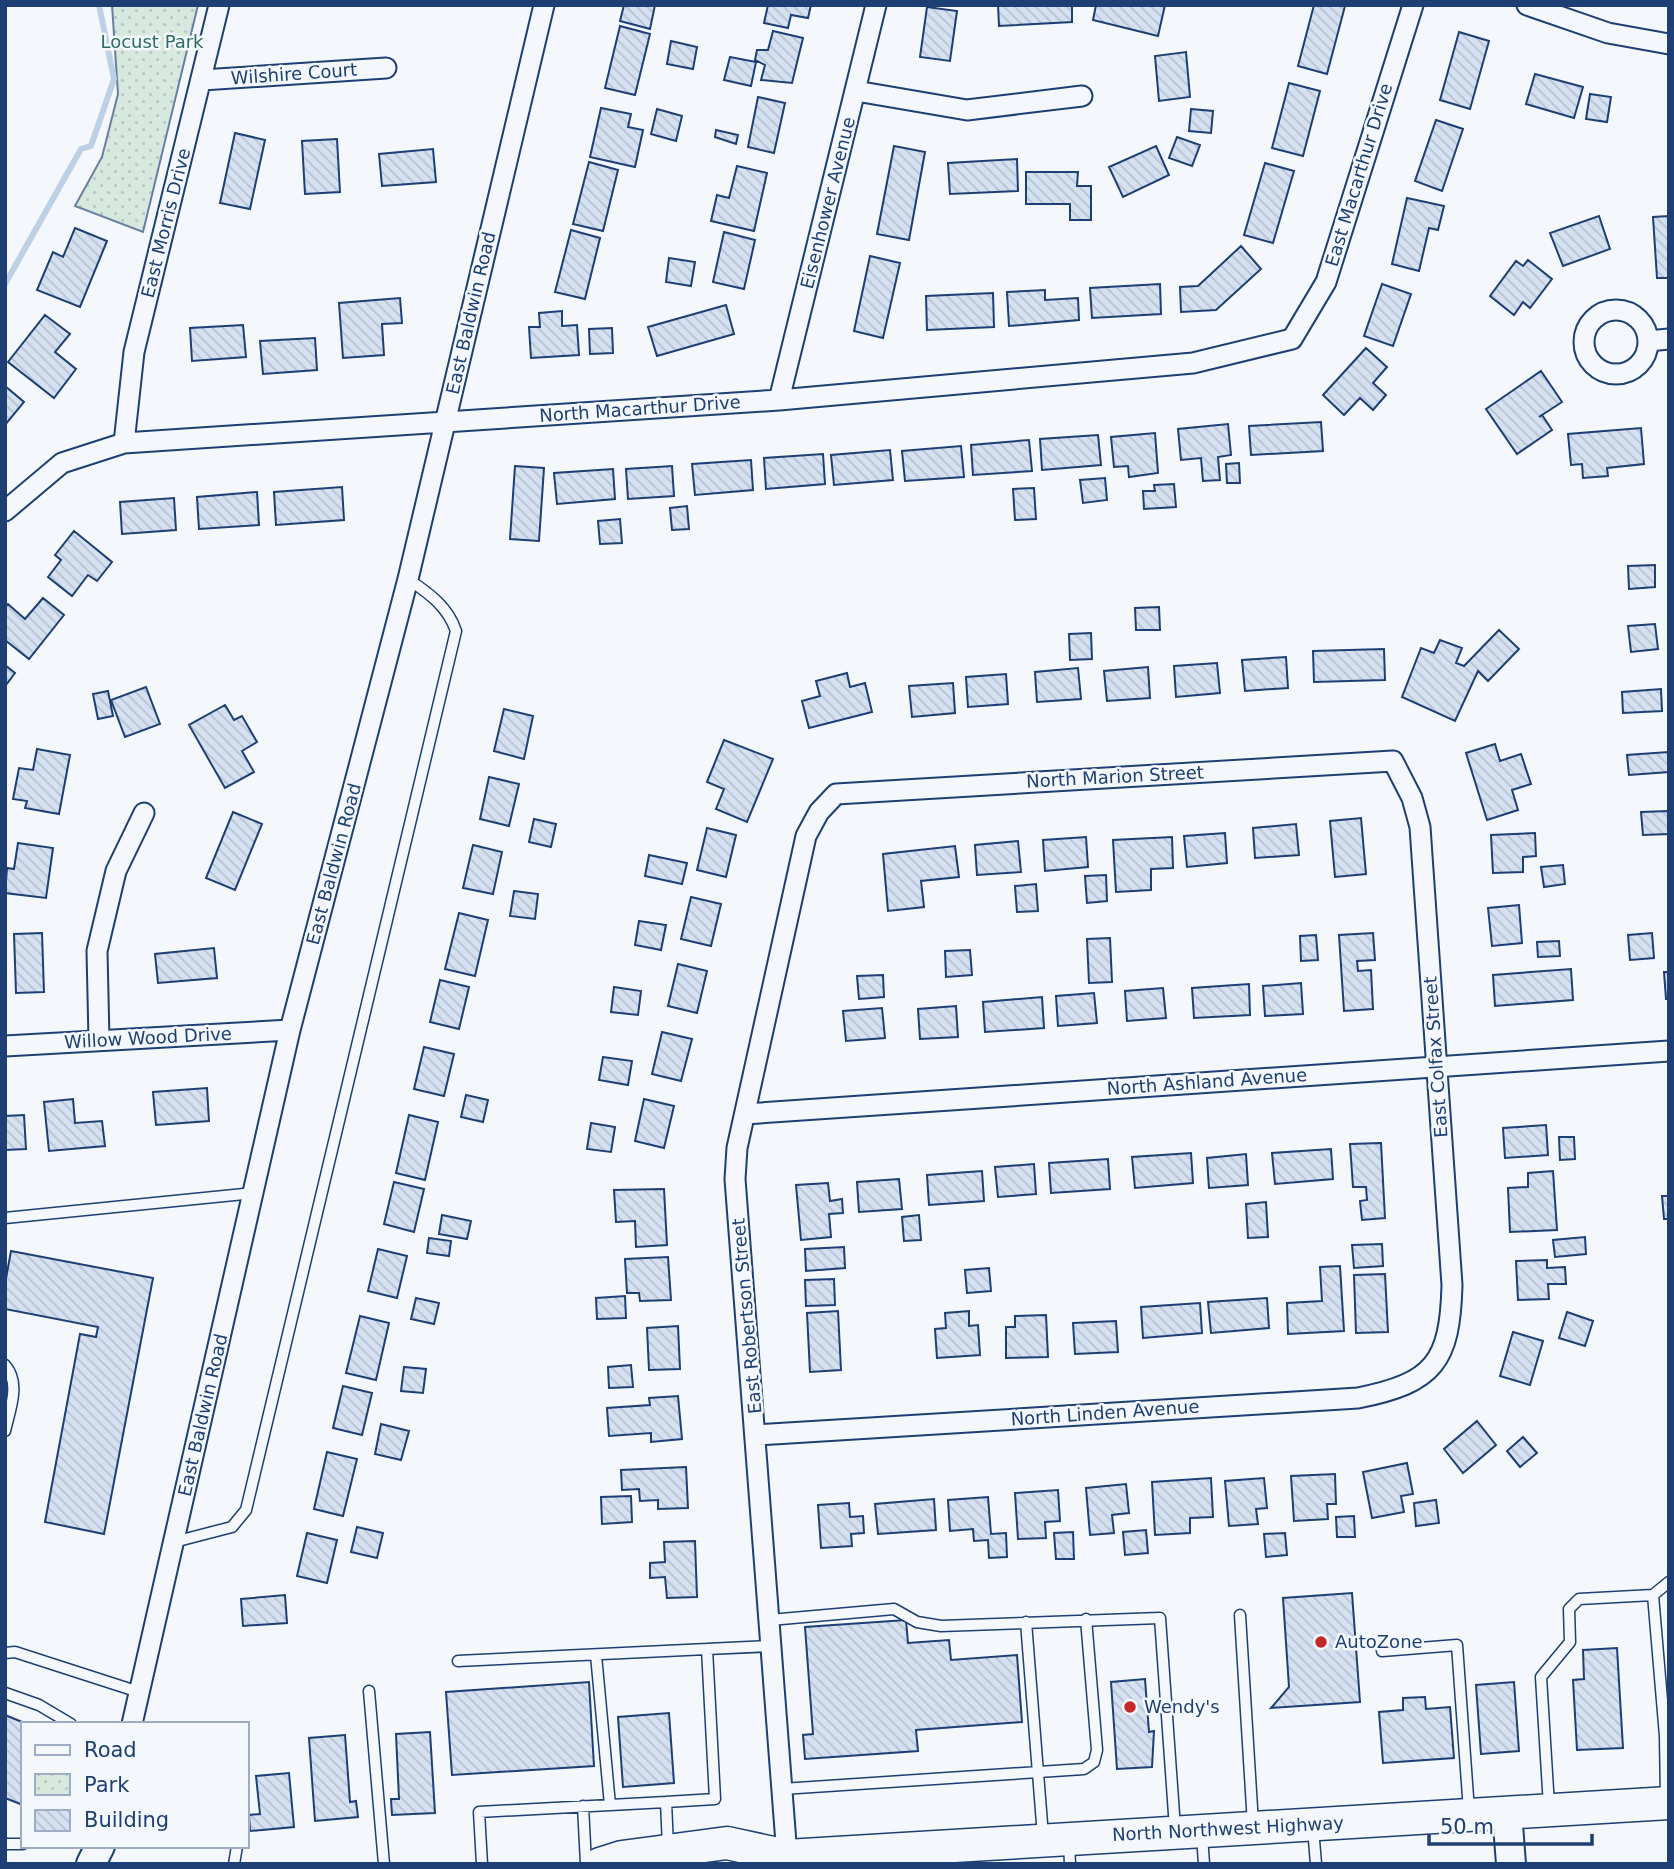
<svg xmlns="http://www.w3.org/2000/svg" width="1674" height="1869" font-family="'DejaVu Sans',sans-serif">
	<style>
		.park { fill: url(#park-dots); stroke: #687fa3; stroke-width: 2 }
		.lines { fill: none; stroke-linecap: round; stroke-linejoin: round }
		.stream { stroke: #bed0e5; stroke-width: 6 }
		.building { fill: url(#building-back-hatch); stroke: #1d3f73; stroke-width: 2 }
		.lane-casing { stroke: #1d3f73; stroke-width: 13 }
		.street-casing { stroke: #1d3f73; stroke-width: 23 }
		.secondary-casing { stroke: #1d3f73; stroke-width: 32 }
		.primary-casing { stroke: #1d3f73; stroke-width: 35 }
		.lane { stroke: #f4f7fb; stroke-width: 10 }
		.street { stroke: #f4f7fb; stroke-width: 19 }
		.secondary { stroke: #f4f7fb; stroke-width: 28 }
		.primary { stroke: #f4f7fb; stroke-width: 32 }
		.poi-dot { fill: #c62828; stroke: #f4f7fb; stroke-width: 2.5 }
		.labels { text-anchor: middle; stroke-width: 5; stroke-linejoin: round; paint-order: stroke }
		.park-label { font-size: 18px; fill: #2c6c60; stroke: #f4f7fb }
		.street-label { font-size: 18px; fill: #1d3f73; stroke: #f4f7fb }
		.poi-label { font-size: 18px; fill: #1d3f73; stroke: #f4f7fb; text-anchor: start }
	</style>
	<defs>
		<pattern id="park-dots" width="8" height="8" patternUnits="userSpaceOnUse" patternTransform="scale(1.75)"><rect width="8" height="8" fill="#d7e8df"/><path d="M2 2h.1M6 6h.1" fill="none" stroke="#b8c8c3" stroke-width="1.8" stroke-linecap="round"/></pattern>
		<pattern id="building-back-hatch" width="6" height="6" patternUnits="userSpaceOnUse" patternTransform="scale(1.75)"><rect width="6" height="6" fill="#d5e0f0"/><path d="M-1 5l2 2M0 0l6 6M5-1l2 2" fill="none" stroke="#b6c1d1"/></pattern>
	</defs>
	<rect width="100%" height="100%" fill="#f4f7fb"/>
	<path class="park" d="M112,5H198L143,232L75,206L102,157L118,94Z"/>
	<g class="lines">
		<path class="stream" d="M5,284L81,149L91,146L114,79L99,5"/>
	</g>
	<path class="building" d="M624,5H655L650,29L620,21Z
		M768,5H811L808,18L791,15L788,28L764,23Z
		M998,5H1072V22L999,26Z
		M1096,5H1165L1158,36L1093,20Z
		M1314,5L1345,6L1327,74L1298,66Z
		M927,7L957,11L950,61L920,57Z
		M620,26L650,34L635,95L605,88Z
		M773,31L803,38L792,83L761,80L765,65L755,60L757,50H768Z
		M1459,32L1489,41L1470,109L1440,100Z
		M671,41L697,47L693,69L667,64Z
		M1186,52L1190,97L1159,101L1155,56Z
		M730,57L756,62L751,86L724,80Z
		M1535,74L1583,87L1574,118L1526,104Z
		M1289,83L1320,91L1303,156L1272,148Z
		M1590,94L1611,97L1607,122L1586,119Z
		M758,97L785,103L774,153L748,147Z
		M601,108L631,114L628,127L643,130L635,167L590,157Z
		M657,109L682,116L676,141L651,134Z
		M1191,109L1213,111L1211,133L1189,131Z
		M1436,120L1463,129L1442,191L1415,181Z
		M716,130L738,135L736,144L715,137Z
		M235,133L265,140L250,209L220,203Z
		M1177,137L1200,145L1192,166L1169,158Z
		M337,139L340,192L305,194L302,141Z
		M894,146L925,152L909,240L877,234Z
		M1156,146L1169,175L1123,197L1109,167Z
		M433,149L436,182L382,186L379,154Z
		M1017,159L1018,191L950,194L948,163Z
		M589,162L618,170L603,231L573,224Z
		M1265,163L1294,171L1273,243L1244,235Z
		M737,166L767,173L754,231L711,221L717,195L729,198Z
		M1026,172H1078L1077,186H1091V220H1070V204H1026Z
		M1407,198L1444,206L1438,230L1429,228L1419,271L1392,264Z
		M1599,216L1610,249L1563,266L1550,233Z
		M1669,216V278H1657L1653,217Z
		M75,228L107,241L80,307L37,290L53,252L63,257Z
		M571,230L600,238L585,299L555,292Z
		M724,232L755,240L744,289L713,282Z
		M1241,246L1261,269L1216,310L1181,312L1180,287L1198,286Z
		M870,256L900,263L883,338L854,331Z
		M669,258L695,262L691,286L666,282Z
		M1528,260L1552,279L1530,308L1523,302L1514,315L1490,296L1516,261L1523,266Z
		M1160,284L1161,314L1092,318L1090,288Z
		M1382,284L1411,294L1393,346L1364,336Z
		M1045,290V300L1078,298L1079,320L1009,326L1007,292Z
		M993,293L994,327L927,330L926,296Z
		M400,298L402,323L382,324L384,355L343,358L339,303Z
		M726,305L734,334L657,356L648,327Z
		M562,311V326L577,325L579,355L531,358L529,327H540L539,313Z
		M45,315L70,334L55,352L76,369L54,398L8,362Z
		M243,325L246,357L192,361L190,328Z
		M612,328L613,353L590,354L589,329Z
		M315,338L317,370L263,374L260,341Z
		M1366,348L1387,367L1373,383L1386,395L1373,410L1360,398L1344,415L1323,395Z
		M1541,371L1562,402L1539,417L1542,415L1552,430L1517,454L1486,409Z
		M5,386L24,402L5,425Z
		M1321,422L1323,451L1251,455L1249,426Z
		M1228,424L1231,455L1218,457L1220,480L1203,481L1201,458L1181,460L1178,429Z
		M1641,428L1644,464L1607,468L1608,476L1583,478L1582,464L1571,465L1568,434Z
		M1155,433L1158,473L1129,477L1128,466L1114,467L1111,437Z
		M1098,435L1101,465L1042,470L1040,439Z
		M1029,440L1032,471L973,475L971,445Z
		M961,446L964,477L905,481L902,451Z
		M890,450L893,480L834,485L831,455Z
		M823,454L825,484L766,489L764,458Z
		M751,460L753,490L695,495L692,464Z
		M1239,463L1240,483H1227L1226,464Z
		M515,466L544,468L539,541L510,539Z
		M672,466L674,496L628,499L626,469Z
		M613,469L615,499L557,504L554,473Z
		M1105,478L1107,500L1083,503L1080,480Z
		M1174,484L1176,507L1144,509L1143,491H1155L1154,485Z
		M342,487L344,520L276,525L274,492Z
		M1034,488L1036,519L1015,520L1013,489Z
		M257,492L259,525L199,529L197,497Z
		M174,498L176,530L122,534L120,502Z
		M687,506L689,529L672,530L670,508Z
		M620,519L622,543L600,544L598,521Z
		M74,531L112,562L97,581L88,575L72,596L48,577L61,560L55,555Z
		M1655,565V587L1629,589L1628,566Z
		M43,598L64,615L29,659L5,640V607L8,604L25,619Z
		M1159,607L1160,630H1136L1135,608Z
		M1655,624L1658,649L1631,652L1628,626Z
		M1499,630L1519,649L1488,681L1478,671L1455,721L1402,697L1421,648L1434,653L1440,640L1462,648L1456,663L1464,666Z
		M1091,633L1092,659L1070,660L1069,634Z
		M1384,649L1385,680L1314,682L1313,651Z
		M1286,657L1288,688L1245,691L1242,660Z
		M1217,663L1220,693L1176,697L1174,666Z
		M5,665L15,673L6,685H5Z
		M1148,667L1150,698L1107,701L1104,671Z
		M1078,668L1081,699L1037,702L1035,672Z
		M847,673L850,687L865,683L872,712L809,728L802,701L820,696L816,681Z
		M1006,674L1008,704L968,707L966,677Z
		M953,683L955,713L912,717L909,686Z
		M146,687L160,724L125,737L111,700Z
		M1661,689L1662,711L1623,713L1622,692Z
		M108,691L113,716L98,719L93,694Z
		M225,705L234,720L242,716L257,742L242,751L254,772L225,788L189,725Z
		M504,709L533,716L524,759L494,751Z
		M724,740L773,759L747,822L716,809L724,789L707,782Z
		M1495,744L1500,761L1521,754L1531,784L1512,790L1518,810L1487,820L1466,753Z
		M37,749L70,755L59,814L25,808L27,801L13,799L19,768L33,770Z
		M1668,752L1669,772L1629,775L1627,755Z
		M489,777L519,784L509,826L480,819Z
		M1669,811V834L1643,835L1641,812Z
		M233,812L262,824L235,890L206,878Z
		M1361,818L1366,874L1335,877L1330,821Z
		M534,819L556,824L551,847L529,842Z
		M1296,824L1299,855L1255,858L1253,828Z
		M707,828L736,835L726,877L697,870Z
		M1225,833L1227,863L1187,867L1184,836Z
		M1535,833L1536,856L1523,857V872L1493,873L1491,835Z
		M1086,837L1088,867L1045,871L1043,840Z
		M1172,837L1173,868L1151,869V890L1116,892L1113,840Z
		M1018,841L1021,872L977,875L975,845Z
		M18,843L53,848L46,898L5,893L7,868L14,869Z
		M473,845L502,852L493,894L463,888Z
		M955,846L959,877L921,881L924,907L888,911L883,854Z
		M649,855L687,863L682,884L645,876Z
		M1563,865L1565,884L1544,887L1541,867Z
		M1106,875L1107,901L1087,903L1085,876Z
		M1036,884L1038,911L1017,912L1015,886Z
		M514,891L538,894L535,919L510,916Z
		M691,897L721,904L711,946L681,939Z
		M1519,905L1522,943L1492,946L1488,908Z
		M459,913L488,920L475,976L445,969Z
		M639,921L666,925L661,950L635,945Z
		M42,933L44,992L16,993L14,934Z
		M1373,933L1375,960L1357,961L1358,971L1371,970L1373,1009L1344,1011L1339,935Z
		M1652,933L1654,958L1630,960L1628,935Z
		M1316,935L1318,960L1301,961L1300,936Z
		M1110,938L1112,982L1089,983L1087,939Z
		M1559,941L1560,956L1538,957L1537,942Z
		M214,948L217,978L158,983L155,954Z
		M970,950L972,975L946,977L945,951Z
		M678,964L707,971L697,1013L668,1006Z
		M1571,969L1573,1000L1495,1006L1493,975Z
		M1664,972H1669V999H1666Z
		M883,975L884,997L859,999L857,976Z
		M440,980L469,987L459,1029L430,1022Z
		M1301,983L1303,1014L1265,1016L1263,986Z
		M1249,984L1250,1015L1194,1018L1192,988Z
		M614,987L641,991L638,1015L611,1012Z
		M1163,988L1166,1018L1127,1021L1125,991Z
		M1094,993L1097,1023L1058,1026L1056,996Z
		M1042,997L1044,1028L985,1032L983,1002Z
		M956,1006L958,1037L920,1039L918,1009Z
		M882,1008L885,1038L846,1041L843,1011Z
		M662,1032L692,1039L681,1081L652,1074Z
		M424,1047L454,1054L444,1096L414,1089Z
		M603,1057L632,1061L628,1085L599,1080Z
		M207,1088L209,1121L156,1125L153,1092Z
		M466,1095L488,1100L483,1122L461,1117Z
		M73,1099L75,1123L102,1121L105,1146L49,1151L44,1102Z
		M644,1099L674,1106L664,1148L635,1141Z
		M24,1115L26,1149L5,1150V1116Z
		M409,1115L438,1122L425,1180L396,1173Z
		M591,1123L615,1127L611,1152L587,1149Z
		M1546,1125L1548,1155L1505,1158L1503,1128Z
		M1559,1137H1574L1575,1159L1560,1160Z
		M1381,1143L1385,1218L1362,1220L1360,1201L1367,1200L1366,1187H1353L1350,1144Z
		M1331,1149L1333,1179L1275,1184L1272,1153Z
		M1191,1153L1193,1183L1135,1188L1132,1157Z
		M1246,1154L1248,1185L1209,1188L1207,1158Z
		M1108,1159L1110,1189L1051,1193L1049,1163Z
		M1034,1164L1036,1194L998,1197L995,1167Z
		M982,1171L984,1201L929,1205L927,1175Z
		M1553,1171L1557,1230L1510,1232L1508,1188L1528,1187V1173Z
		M899,1179L902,1209L859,1212L857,1182Z
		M394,1182L424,1189L414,1232L384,1224Z
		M828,1183L830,1201L842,1199L843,1213L829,1214L831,1237L801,1240L796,1185Z
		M664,1189L667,1245L636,1247L635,1221L616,1222L614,1190Z
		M1662,1196H1669V1219H1664Z
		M1266,1202L1268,1237L1248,1238L1246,1204Z
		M442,1215L471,1221L467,1239L439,1234Z
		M919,1215L921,1240L904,1241L902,1217Z
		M1585,1237L1586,1254L1555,1257L1553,1240Z
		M429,1238L451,1241L449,1256L427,1253Z
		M1382,1244L1383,1266L1354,1268L1352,1245Z
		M844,1247L845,1268L806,1271L805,1249Z
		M378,1249L407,1256L397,1298L368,1291Z
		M11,1251L153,1278L104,1534L45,1522L80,1334L96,1337L98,1327L5,1309V1284Z
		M668,1257L671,1300L640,1301L639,1293H627L625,1259Z
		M1547,1260V1268L1565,1267L1566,1284H1548L1549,1299L1518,1300L1516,1261Z
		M1340,1266L1344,1331L1288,1334L1287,1303L1322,1301L1320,1267Z
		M989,1268L991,1291L967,1293L965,1270Z
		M1385,1274L1388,1332L1356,1333L1354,1275Z
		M834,1279L835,1305L806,1306L805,1280Z
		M625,1296L626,1318L597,1319L596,1298Z
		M416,1298L439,1303L434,1324L411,1319Z
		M1267,1298L1269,1328L1211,1333L1208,1302Z
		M1200,1303L1202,1333L1143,1338L1141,1307Z
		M838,1311L841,1370L810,1372L807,1313Z
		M969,1311V1326L978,1325L980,1355L937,1358L935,1329L946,1328L945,1313Z
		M1567,1312L1593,1321L1585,1346L1559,1338Z
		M1046,1315L1048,1357L1006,1358V1327H1015V1316Z
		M360,1316L389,1323L376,1380L346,1373Z
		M1116,1321L1118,1352L1075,1354L1073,1323Z
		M678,1326L680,1369L649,1370L647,1328Z
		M1513,1332L1543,1341L1530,1385L1500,1376Z
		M631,1365L633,1387L609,1388L608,1367Z
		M404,1367L426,1369L423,1393L401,1391Z
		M343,1386L372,1393L362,1435L333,1428Z
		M678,1396L682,1439L651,1442V1433L609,1436L607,1408L650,1405L649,1398Z
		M1477,1421L1496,1445L1463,1473L1444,1449Z
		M381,1424L409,1431L401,1460L375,1454Z
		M1523,1437L1537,1453L1520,1467L1507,1451Z
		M327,1452L357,1459L343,1516L314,1509Z
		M1407,1463L1413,1494L1401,1496L1404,1512L1372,1518L1363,1472Z
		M686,1467L688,1508L658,1509V1500L640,1501L639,1489L622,1490L621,1470Z
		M1335,1474L1336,1504H1327L1328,1519L1294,1521L1291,1476Z
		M1211,1478L1213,1517L1190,1518V1533L1155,1535L1152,1482Z
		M1264,1478L1267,1508L1256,1509L1258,1524L1229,1526L1225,1481Z
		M1126,1484L1129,1513L1112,1515L1114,1533L1090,1535L1086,1488Z
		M1058,1490L1060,1521L1045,1522L1046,1538L1018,1539L1015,1493Z
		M631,1496L632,1522L602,1524L601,1497Z
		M988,1497L991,1534L1006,1533L1007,1557L989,1558L988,1540L974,1541L973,1529L950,1531L948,1500Z
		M934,1499L936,1530L878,1534L875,1504Z
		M1436,1500L1439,1523L1416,1526L1414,1503Z
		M849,1503L850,1517L863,1516L864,1533L851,1534L852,1546L821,1548L818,1505Z
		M1354,1516L1355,1537H1337L1336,1517Z
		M357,1527L383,1533L377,1558L351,1552Z
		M1146,1530L1148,1553L1125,1555L1123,1532Z
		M1073,1532L1074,1559H1056L1054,1533Z
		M307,1533L337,1540L327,1583L297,1576Z
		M1285,1533L1287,1555L1266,1557L1264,1534Z
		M695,1541L697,1597L667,1598L665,1577L650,1578V1563L665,1562L664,1542Z
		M1352,1593L1360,1702L1271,1708L1289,1687L1283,1598Z
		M285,1595L287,1623L243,1626L241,1599Z
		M906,1620L908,1643L949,1640L951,1660L1017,1655L1022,1722L916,1730L918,1751L805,1759L803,1735L813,1734L805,1627Z
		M1617,1648L1623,1748L1577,1750L1573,1680L1584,1679L1583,1650Z
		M1145,1679L1149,1732L1154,1731L1152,1767L1117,1769L1111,1682Z
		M589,1682L594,1766L452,1775L446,1692Z
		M1514,1682L1519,1751L1481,1754L1476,1685Z
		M1425,1697L1426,1709L1450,1707L1454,1758L1383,1763L1379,1712L1403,1710V1698Z
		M669,1713L674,1783L623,1787L618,1717Z
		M5,1715L27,1724H23V1805L5,1798Z
		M430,1732L435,1813L392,1815L391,1799H399L396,1734Z
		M345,1735L350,1802L356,1801L358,1817L315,1821L309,1738Z
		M289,1773L294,1827L250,1831L249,1815L260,1814L256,1776Z"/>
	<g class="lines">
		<defs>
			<path id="lane" d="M5,1218L254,1193
				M5,1365C21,1383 10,1409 5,1431
				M174,1542L232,1527L246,1510L456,631C448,607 430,594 408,579
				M1653,1595L1665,1736H1669
				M1240,1615L1253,1824
				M770,1620L894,1609L917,1622L941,1626L1160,1618L1175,1828
				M1026,1622L1043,1836
				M1382,1651L1457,1645L1469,1811
				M5,1653L15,1652L139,1692
				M596,1655L610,1805
				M458,1661L707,1649
				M369,1691L384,1864
				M5,1693L39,1705L71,1724
				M1665,1736L1666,1799
				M782,1789L1084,1769L1094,1762L1097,1750L1086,1619
				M583,1806L586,1864
				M1549,1806L1541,1677L1570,1642L1569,1609L1579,1599L1653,1595L1669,1582
				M1313,1828L1316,1864
				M1202,1836L1204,1864
				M1069,1843L1070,1864
				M5,1844H23
				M668,1847L666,1802L715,1799L707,1649L772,1646
				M234,1864L237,1846
				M482,1864L479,1812L666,1802"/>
			<path id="street" d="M1527,5L1608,33L1669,44
				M202,80L386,68
				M856,91L967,110L1082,96
				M1584 342a32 32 0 1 1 64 0a32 32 0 1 1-64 0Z
				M1648,341L1669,339
				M779,400L876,5
				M124,443L134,352L219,5
				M5,511L62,463L124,443L779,400L1193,363L1292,339L1326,282L1413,5
				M99,1040L97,951L116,871L144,813
				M5,1046L290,1030
				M745,1114L1669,1051
				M756,1435L1358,1398C1434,1383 1450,1362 1452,1285L1420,827L1412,798L1393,761L836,794L819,812L806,836L737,1148L735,1179L787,1856
				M132,1724L290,1030L408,579L544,5"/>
			<path id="secondary" d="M1507,1812L1511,1864
				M91,1864L100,1846"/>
			<path id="primary" d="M600,1864L622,1857L727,1843L787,1856L1669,1803"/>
		</defs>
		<use href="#lane" class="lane-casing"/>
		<use href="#street" class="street-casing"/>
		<use href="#secondary" class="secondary-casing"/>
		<use href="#primary" class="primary-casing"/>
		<use href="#lane" class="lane"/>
		<use href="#street" class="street"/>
		<use href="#secondary" class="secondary"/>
		<use href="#primary" class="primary"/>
	</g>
	<g class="poi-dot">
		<circle cx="1321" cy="1642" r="7"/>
		<circle cx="1130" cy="1707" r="7"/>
	</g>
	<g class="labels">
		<g class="park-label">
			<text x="152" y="48">Locust Park</text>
		</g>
		<g class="street-label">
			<text transform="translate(294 74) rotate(-4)" y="6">Wilshire Court</text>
			<text transform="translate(1359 175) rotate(-73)" y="6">East Macarthur Drive</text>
			<text transform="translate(828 203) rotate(-76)" y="6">Eisenhower Avenue</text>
			<text transform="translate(166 223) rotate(-76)" y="6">East Morris Drive</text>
			<text transform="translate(471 313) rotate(-77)" y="6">East Baldwin Road</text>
			<text transform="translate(640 409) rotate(-4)" y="6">North Macarthur Drive</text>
			<text transform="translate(1115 777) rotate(-3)" y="6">North Marion Street</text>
			<text transform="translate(334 864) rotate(-75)" y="6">East Baldwin Road</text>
			<text transform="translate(148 1038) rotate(-3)" y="6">Willow Wood Drive</text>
			<text transform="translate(1436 1057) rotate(-94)" y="6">East Colfax Street</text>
			<text transform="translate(1207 1082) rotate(-4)" y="6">North Ashland Avenue</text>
			<text transform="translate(747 1316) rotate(-95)" y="6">East Robertson Street</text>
			<text transform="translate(1105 1413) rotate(-4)" y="6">North Linden Avenue</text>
			<text transform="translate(203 1415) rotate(-77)" y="6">East Baldwin Road</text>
			<text transform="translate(1228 1829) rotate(-3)" y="6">North Northwest Highway</text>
		</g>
		<g class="poi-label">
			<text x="1335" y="1648">AutoZone</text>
			<text x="1144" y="1713">Wendy's</text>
		</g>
	</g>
	<rect width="1674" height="1869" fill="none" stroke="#1d3f73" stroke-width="14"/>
	<rect x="21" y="1722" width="228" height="126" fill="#f4f7fb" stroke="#9eadc5" stroke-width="2"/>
	<rect x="35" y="1745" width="35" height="10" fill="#f4f7fb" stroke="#9eadc5" stroke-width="2"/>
	<text x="84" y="1757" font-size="21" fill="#1d3f73">Road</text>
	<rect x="35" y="1774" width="35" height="21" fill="url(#park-dots)" stroke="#9eadc5" stroke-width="2"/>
	<text x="84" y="1792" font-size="21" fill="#1d3f73">Park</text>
	<rect x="35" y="1810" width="35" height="21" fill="url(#building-back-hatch)" stroke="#9eadc5" stroke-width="2"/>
	<text x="84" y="1827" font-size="21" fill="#1d3f73">Building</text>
	<path d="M1429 1834v10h163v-10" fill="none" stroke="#1d3f73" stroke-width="3.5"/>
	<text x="1440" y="1834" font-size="21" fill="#1d3f73" stroke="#f4f7fb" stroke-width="5" paint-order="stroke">50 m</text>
</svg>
